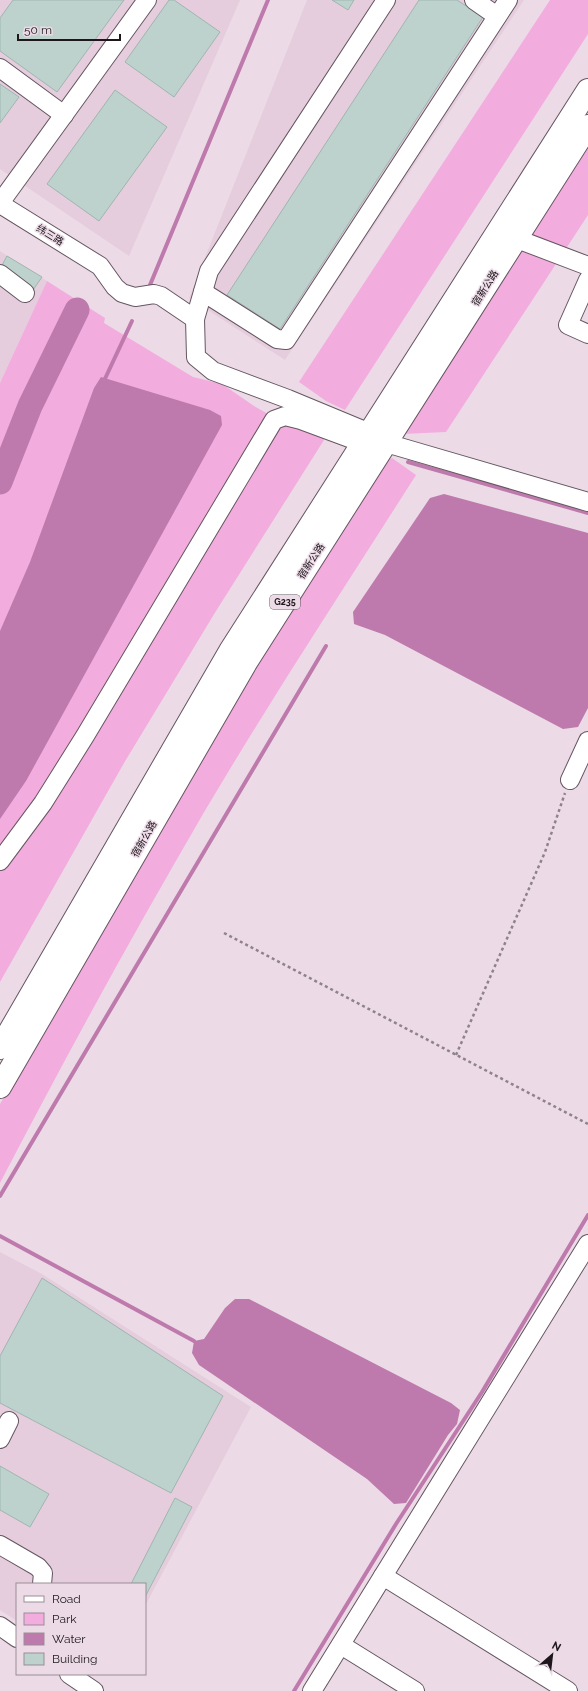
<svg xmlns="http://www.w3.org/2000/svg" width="588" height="1691" viewBox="0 0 588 1691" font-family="Raleway,'Noto Sans SC',sans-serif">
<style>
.built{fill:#e5cdde}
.green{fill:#f2acde}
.water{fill:#be7aac}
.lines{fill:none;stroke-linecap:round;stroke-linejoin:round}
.stream{stroke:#be7aac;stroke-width:4}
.river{stroke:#be7aac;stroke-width:25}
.building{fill:#bdd2cc;stroke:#a0b5af}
.minor-casing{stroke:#655660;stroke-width:20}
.highway-casing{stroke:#655660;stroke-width:24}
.path{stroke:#8f838b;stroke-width:2.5;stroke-dasharray:3 3;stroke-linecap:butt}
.minor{stroke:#fff;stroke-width:18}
.highway{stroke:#fff;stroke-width:22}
.labels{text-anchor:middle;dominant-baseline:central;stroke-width:3;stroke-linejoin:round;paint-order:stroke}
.shield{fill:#ecdbe7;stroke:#5b5258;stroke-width:1}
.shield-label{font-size:9px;font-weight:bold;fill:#1d171b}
.street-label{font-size:10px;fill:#1d171b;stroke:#ecdbe7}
</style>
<rect width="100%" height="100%" fill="#ecdbe7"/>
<g class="built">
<path d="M0,0H240L129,256L0,169Z"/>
<path d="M307,0H524L285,360L189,298Z"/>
<path d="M0,251L47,281L0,383Z"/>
<path d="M0,1252L42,1274L251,1407L145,1606V1584H17V1621L0,1610Z"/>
</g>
<g class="green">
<path d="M550,0H588V34L345,410L326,401L299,382Z"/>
<path d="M588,144V215L446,432L403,434Z"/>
<path d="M47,281L105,318L104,323L193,377L222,384L254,406L289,426L322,435L324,440L216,611L124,763L0,982V383Z"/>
<path d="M392,458L416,475C344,588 271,699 203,814C132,936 65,1058 0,1183V1104L255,664L382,463Z"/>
</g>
<g class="water">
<path d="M101,377L210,410L221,416L222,425L26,781L0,819V631L30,562L94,388Z"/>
<path d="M444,494L588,533V708L578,727L563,729L385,635L354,624L353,612L430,498Z"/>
<path d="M235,1299H249L451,1403L460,1410L457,1424L448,1435L406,1503L394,1504L367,1479L199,1365L192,1353L194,1341L204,1339L225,1308Z"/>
</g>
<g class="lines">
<g class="stream">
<path d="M150,285L268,0"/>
<path d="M103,383L132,321"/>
<path d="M408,462L588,513"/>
<path d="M0,1196L326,646"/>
<path d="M0,1236L194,1341"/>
<path d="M294,1691L396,1524L482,1392L588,1215"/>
</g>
<path class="river" d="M0,482L30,406L77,310"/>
</g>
<g class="building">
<path d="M13,0H124L57,92L0,51V18Z"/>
<path d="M169,0H174L220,32L174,97L125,62Z"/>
<path d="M332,0H354L348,10Z"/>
<path d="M419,0H457L483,17L280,329L227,295Z"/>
<path d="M0,84L19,97L0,123Z"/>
<path d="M115,90L167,127L99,221L47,184Z"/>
<path d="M7,256L42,277L33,290L0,269Z"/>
<path d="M42,1278L223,1396L171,1493L0,1403V1356Z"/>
<path d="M0,1466L49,1494L30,1527L0,1510Z"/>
<path d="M175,1498L192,1507L145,1597V1584H131Z"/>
</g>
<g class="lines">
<defs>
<g id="minor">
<path d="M474,0L497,16"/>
<path d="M0,68L64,115"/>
<path d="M0,203L147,0"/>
<path d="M0,204L100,266L115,287L122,293L135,297L154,294L161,296L195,319"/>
<path d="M504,234L588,266"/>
<path d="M0,274L25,293"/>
<path d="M588,280L568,325L588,334"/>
<path d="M203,292L277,339L286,340L508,0"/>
<path d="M370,433L288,399L213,371L196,357L195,319L209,271L386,0"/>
<path d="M386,443L588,502"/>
<path d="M570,780L588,741"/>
<path d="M0,861L43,803L85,736L274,420L285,416L301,420L363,443"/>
<path d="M0,1439L9,1421"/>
<path d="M0,1545L38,1567L43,1573L42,1584"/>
<path d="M383,1576L568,1691"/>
<path d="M0,1626L17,1638"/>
<path d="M341,1645L415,1691"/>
<path d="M69,1674L94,1691"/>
<path d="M312,1691L588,1244"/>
</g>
<g id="highway">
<path d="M0,1048L230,651L588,90"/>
<path d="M0,1087L247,661L588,126"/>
</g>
</defs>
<use href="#minor" class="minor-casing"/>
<use href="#highway" class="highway-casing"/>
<g class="path">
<path d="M224,933L588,1124"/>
<path d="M456,1055L545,852L565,793"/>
</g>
<use href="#minor" class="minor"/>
<use href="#highway" class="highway"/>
</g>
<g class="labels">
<rect class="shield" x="270" y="595" width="30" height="14" rx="3"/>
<g class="shield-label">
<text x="285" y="602">G235</text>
</g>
<g class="street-label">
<text transform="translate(50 235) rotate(32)">纬三路</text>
<text transform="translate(485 288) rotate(-58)">宿新公路</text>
<text transform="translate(311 561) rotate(-57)">宿新公路</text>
<text transform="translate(144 839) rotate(-60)">宿新公路</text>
</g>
</g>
<rect x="16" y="1583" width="130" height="92" fill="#ecdbe7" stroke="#998d95"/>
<rect x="24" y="1596" width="20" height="6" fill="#ffffff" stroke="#998d95"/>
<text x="52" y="1603" font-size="12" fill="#1d171b">Road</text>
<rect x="24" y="1613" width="20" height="12" fill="#f2acde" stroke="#998d95"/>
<text x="52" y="1623" font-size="12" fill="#1d171b">Park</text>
<rect x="24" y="1633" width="20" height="12" fill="#be7aac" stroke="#998d95"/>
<text x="52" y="1643" font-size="12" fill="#1d171b">Water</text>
<rect x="24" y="1653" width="20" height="12" fill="#bdd2cc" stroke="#998d95"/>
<text x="52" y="1663" font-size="12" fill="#1d171b">Building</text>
<g transform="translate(552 1655) rotate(28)" stroke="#ecdbe7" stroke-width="3" paint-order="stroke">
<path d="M0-3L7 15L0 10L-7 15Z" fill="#1d171b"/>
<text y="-6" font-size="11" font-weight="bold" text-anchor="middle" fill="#1d171b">N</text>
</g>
<path d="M18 34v6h102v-6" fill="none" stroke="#1d171b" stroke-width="2"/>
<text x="24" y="34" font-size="12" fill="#1d171b" stroke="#ecdbe7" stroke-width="3" paint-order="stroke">50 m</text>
</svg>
